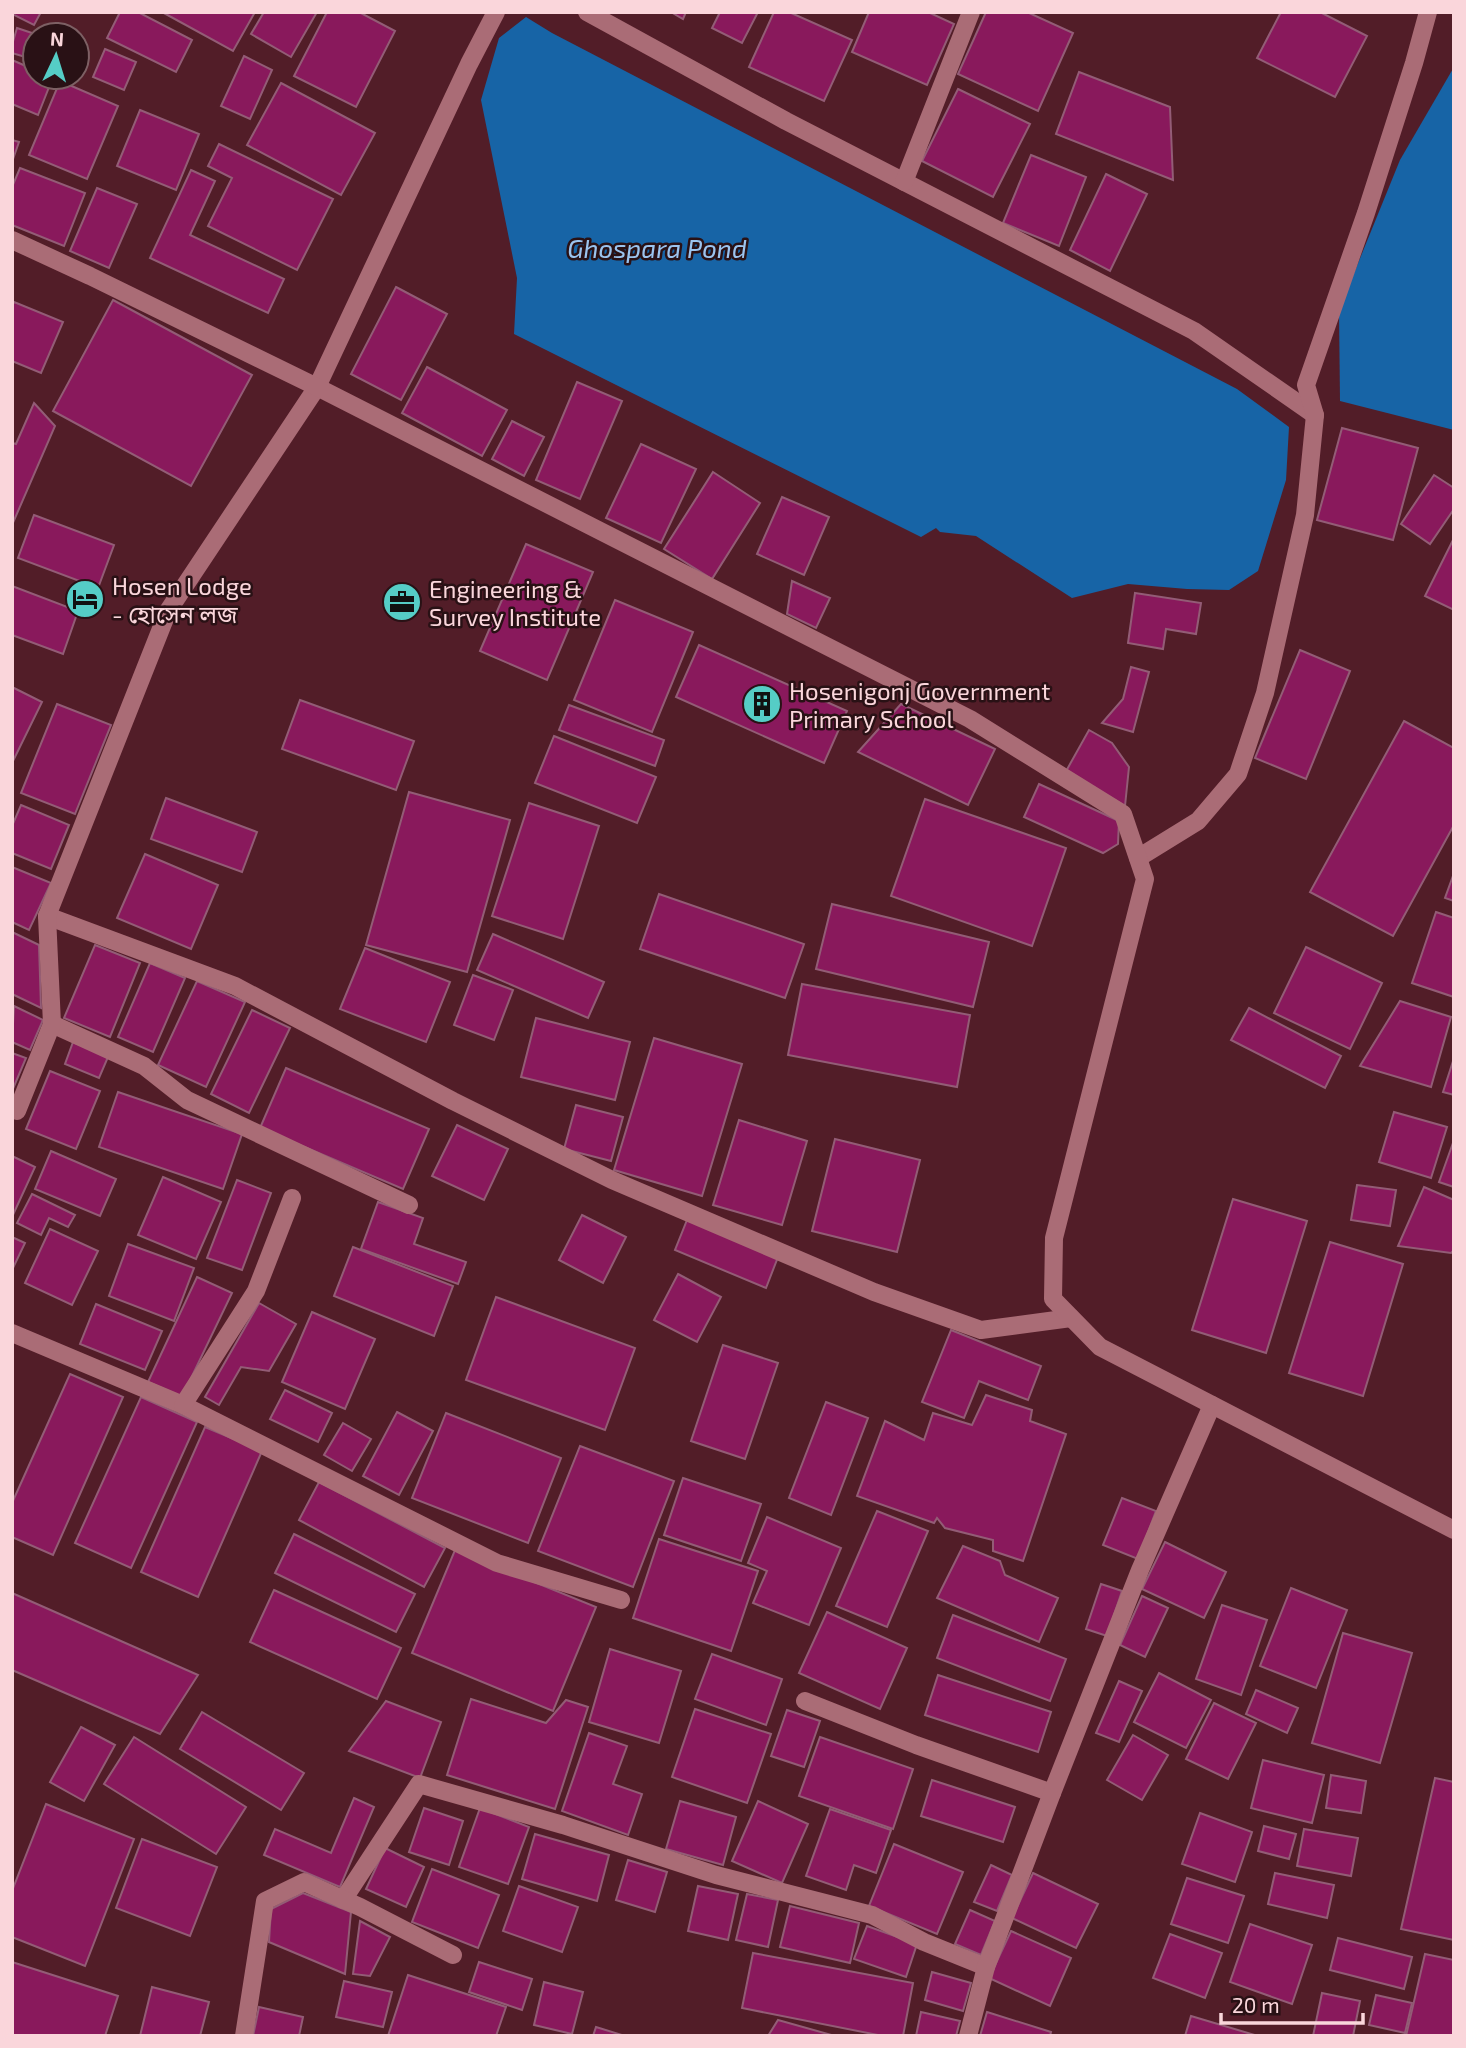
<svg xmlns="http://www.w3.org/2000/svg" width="1466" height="2048" viewBox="0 0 1466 2048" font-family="'Exo 2','Noto Sans Bengali',sans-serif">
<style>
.water{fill:#1764a6}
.building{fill:#89195c;stroke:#935c76;stroke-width:2}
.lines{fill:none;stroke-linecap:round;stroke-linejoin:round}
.street{stroke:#aa6c76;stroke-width:18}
.secondary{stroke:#aa6c76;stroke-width:18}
.labels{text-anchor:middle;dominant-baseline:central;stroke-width:5;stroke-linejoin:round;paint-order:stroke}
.poi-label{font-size:24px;fill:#fad6db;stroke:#291115;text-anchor:start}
.water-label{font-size:26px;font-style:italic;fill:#9bc4ef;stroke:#291115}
</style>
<rect width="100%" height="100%" fill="#521d28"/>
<g class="water">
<path d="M526,17L552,33L1237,389L1289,427L1286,480L1258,571L1229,590L1187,589L1128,584L1072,598L976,536L940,532L936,528L921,537L514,334L517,278L481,100L499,38Z"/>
<path d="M1454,67V430L1340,401L1339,310L1400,160Z"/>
</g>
<g class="building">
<path d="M12,12H41L34,25L12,14Z"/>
<path d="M120,12H138L192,40L176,72L107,38Z"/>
<path d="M162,12H255L233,51Z"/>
<path d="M264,12H317L291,57L251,34Z"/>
<path d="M327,12H359L395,31L356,107L294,76Z"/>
<path d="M671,12H686L683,19Z"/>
<path d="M720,12H758L742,43L712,28Z"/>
<path d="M774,12H789L852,40L824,101L749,67Z"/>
<path d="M869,12H928L954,24L927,85L852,52Z"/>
<path d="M986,12H1027L1073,33L1038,111L958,74Z"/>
<path d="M1281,12H1320L1367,36L1335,97L1257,58Z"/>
<path d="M17,28L38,35H35V60L12,53V45Z"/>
<path d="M105,49L136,62L124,90L93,77Z"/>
<path d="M244,56L272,70L250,119L221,106Z"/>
<path d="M12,60L35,70V77H53L38,115L12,104Z"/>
<path d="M1079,72L1170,107L1173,180L1056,134Z"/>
<path d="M60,81L118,106L87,179L29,155Z"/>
<path d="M281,83L375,133L341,195L247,145Z"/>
<path d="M958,89L1030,124L993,197L922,161Z"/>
<path d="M140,110L199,134L176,190L117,166Z"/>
<path d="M12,140L19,142L12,162Z"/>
<path d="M219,144L333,199L297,270L208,226L232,178L208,166Z"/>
<path d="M1031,155L1086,177L1059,246L1003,223Z"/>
<path d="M20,168L85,193L64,246L12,225V187Z"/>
<path d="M191,170L215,181L190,235L284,279L268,313L150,258Z"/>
<path d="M1106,174L1147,194L1110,271L1070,250Z"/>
<path d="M97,188L137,204L109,268L70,251Z"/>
<path d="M396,287L447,314L401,400L351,374Z"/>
<path d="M113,300L252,375L191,486L53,411Z"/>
<path d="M14,302L63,322L41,373L12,361V306Z"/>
<path d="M427,367L507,410L482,456L402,413Z"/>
<path d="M577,382L622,401L580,499L536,480Z"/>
<path d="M34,403L55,426L12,525V443L16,444Z"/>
<path d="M512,421L544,437L524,476L492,459Z"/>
<path d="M1342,428L1418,448L1393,540L1317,520Z"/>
<path d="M641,444L696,469L661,543L606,518Z"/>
<path d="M713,472L760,503L712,579L664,549Z"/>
<path d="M1434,475L1454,488V509L1430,544L1401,524Z"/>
<path d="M782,497L829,517L804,575L757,554Z"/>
<path d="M34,515L114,545L98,588L18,558Z"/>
<path d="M1454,538V610L1425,596Z"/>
<path d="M526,544L593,572L547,680L480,651Z"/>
<path d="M792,581L830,598L816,628L787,614Z"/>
<path d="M12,586L78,611L63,654L12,635Z"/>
<path d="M1135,593L1201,603L1196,634L1166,629L1163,649L1128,643Z"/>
<path d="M615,600L693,632L652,732L574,700Z"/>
<path d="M699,645L847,711L824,763L676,697Z"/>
<path d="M1300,650L1350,671L1306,779L1255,758Z"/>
<path d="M1131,667L1149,672L1133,732L1102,723L1123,699Z"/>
<path d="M12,687L42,702L12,763Z"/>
<path d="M300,700L414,741L396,790L282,749Z"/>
<path d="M57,704L111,725L75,814L21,793Z"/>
<path d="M901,704L995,749L968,805L858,752Z"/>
<path d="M569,705L664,740L655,766L559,730Z"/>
<path d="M1404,721L1454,748V825L1393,936L1310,892Z"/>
<path d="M1089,730L1112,743L1129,767L1125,806L1065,773Z"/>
<path d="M554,736L656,777L637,823L535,783Z"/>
<path d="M1039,784L1119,821L1118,844L1103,853L1024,817Z"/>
<path d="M409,792L510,820L467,972L366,945Z"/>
<path d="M166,798L257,832L242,872L151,839Z"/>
<path d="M925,799L1066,848L1032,946L891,896Z"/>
<path d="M529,803L599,826L563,939L492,916Z"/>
<path d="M21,805L69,825L51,869L12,853V826Z"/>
<path d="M145,854L218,885L191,949L117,918Z"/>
<path d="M12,867L51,883L29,930L12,922Z"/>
<path d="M1454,873V901L1445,898Z"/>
<path d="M659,894L804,944L785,998L640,949Z"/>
<path d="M832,904L989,942L973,1007L816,969Z"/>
<path d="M1436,912L1454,918V997L1412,983Z"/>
<path d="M12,932L39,945L41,1008L12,994Z"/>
<path d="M493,934L604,982L588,1018L477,970Z"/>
<path d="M95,945L140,963L110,1037L64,1018Z"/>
<path d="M1306,947L1382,983L1350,1049L1274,1013Z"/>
<path d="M365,948L450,982L426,1042L340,1009Z"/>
<path d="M150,963L185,978L153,1052L118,1037Z"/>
<path d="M473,975L513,990L494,1040L454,1025Z"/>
<path d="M197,981L245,1002L206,1087L158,1065Z"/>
<path d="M802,984L970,1015L957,1087L788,1055Z"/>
<path d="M1400,1001L1451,1017L1431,1087L1360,1066Z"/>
<path d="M14,1006L43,1020L30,1050L12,1042Z"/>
<path d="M1249,1008L1341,1056L1325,1088L1231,1040Z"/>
<path d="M252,1010L290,1028L249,1113L211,1094Z"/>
<path d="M536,1018L630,1042L615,1100L521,1077Z"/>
<path d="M654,1038L742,1064L702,1196L614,1170Z"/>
<path d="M73,1042L108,1057L99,1078L65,1064Z"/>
<path d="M12,1053L26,1058L12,1091Z"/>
<path d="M1454,1058V1095L1443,1092Z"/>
<path d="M286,1068L429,1129L403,1189L260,1128Z"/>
<path d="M50,1071L100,1091L76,1149L26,1129Z"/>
<path d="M118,1092L242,1134L223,1189L99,1147Z"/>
<path d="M576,1105L623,1117L611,1161L564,1149Z"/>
<path d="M1394,1112L1447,1127L1431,1178L1379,1162Z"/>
<path d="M739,1120L807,1141L782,1225L713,1205Z"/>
<path d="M457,1125L508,1149L484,1200L432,1176Z"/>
<path d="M835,1139L920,1160L897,1252L812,1231Z"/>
<path d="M1454,1140V1187L1439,1182Z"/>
<path d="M51,1151L116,1179L100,1216L35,1189Z"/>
<path d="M12,1156L35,1167L12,1217Z"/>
<path d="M163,1177L221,1202L196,1259L138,1235Z"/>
<path d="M237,1180L271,1193L242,1270L207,1258Z"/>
<path d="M1357,1185L1396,1190L1390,1226L1351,1220Z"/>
<path d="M1424,1187L1454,1200V1250L1451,1253L1398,1246Z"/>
<path d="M32,1194L75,1215L68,1227L49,1218L41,1235L17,1223Z"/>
<path d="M1233,1199L1307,1221L1266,1353L1192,1330Z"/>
<path d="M378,1202L423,1218L414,1244L466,1262L458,1284L361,1249Z"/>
<path d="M582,1215L626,1237L603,1283L559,1260Z"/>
<path d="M687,1220L778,1257L766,1288L675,1250Z"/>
<path d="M50,1229L98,1251L72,1305L25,1283Z"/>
<path d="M12,1237L25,1243L12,1270Z"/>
<path d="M1330,1242L1403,1264L1363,1396L1289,1373Z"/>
<path d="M128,1244L194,1268L174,1321L109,1296Z"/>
<path d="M353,1247L453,1286L434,1336L334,1296Z"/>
<path d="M678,1274L721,1297L697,1342L654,1320Z"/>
<path d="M197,1277L232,1293L182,1397L148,1382Z"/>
<path d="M496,1297L635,1348L605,1430L466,1380Z"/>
<path d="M259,1303L296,1324L269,1371L241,1367L219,1405L205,1397Z"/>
<path d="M96,1304L162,1331L145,1370L80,1344Z"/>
<path d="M312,1312L375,1339L345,1409L282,1382Z"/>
<path d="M951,1330L1041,1366L1028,1400L979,1381L964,1418L922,1402Z"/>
<path d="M723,1345L778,1363L745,1459L691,1441Z"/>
<path d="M70,1374L123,1397L53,1555L12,1537V1503Z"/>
<path d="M285,1390L332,1413L318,1442L270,1419Z"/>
<path d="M986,1395L1032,1410L1030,1421L1066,1434L1023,1561L993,1551V1540L945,1528L937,1518L934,1523L857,1496L885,1421L924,1440L933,1413L972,1425Z"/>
<path d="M141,1397L197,1422L131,1568L75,1543Z"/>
<path d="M826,1402L868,1418L831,1515L789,1498Z"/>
<path d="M397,1412L433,1431L399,1495L363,1476Z"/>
<path d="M446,1413L561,1458L528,1543L412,1498Z"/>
<path d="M343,1423L371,1439L352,1471L324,1455Z"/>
<path d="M205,1427L262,1451L198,1597L141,1572Z"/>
<path d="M580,1446L674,1481L633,1587L538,1551Z"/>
<path d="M683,1478L761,1504L741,1561L664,1535Z"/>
<path d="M319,1482L445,1548L424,1587L299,1520Z"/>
<path d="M1122,1498L1156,1511L1138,1559L1103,1545Z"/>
<path d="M877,1511L928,1531L887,1627L836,1606Z"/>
<path d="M767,1517L841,1548L809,1625L753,1603L767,1571L748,1563Z"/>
<path d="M294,1534L415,1594L396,1632L275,1573Z"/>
<path d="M659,1539L758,1571L731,1651L633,1618Z"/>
<path d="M1165,1542L1226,1572L1204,1618L1142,1589Z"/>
<path d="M963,1546L1000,1561L1005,1575L1058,1598L1039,1642L937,1598Z"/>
<path d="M455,1550L596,1607L553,1711L412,1653Z"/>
<path d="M1101,1584L1122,1591L1107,1636L1086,1629Z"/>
<path d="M1291,1588L1347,1610L1316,1688L1260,1666Z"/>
<path d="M274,1590L401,1648L377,1699L250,1642Z"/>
<path d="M12,1593L198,1675L160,1734L12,1670Z"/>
<path d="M1142,1596L1168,1608L1145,1657L1120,1645Z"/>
<path d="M1222,1605L1267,1620L1241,1695L1196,1679Z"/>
<path d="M827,1612L907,1648L880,1709L799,1673Z"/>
<path d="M953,1615L1066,1659L1050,1701L937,1658Z"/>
<path d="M1343,1633L1412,1653L1380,1763L1312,1743Z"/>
<path d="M610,1649L681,1671L659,1743L589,1722Z"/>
<path d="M712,1654L782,1679L766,1725L695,1699Z"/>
<path d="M1159,1673L1211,1700L1186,1748L1134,1722Z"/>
<path d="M938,1675L1051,1712L1038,1752L925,1715Z"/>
<path d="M1119,1681L1142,1691L1119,1742L1096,1733Z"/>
<path d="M1256,1690L1298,1708L1287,1733L1246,1714Z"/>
<path d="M471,1699L546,1723L566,1700L588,1707L555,1809L447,1775Z"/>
<path d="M386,1701L441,1722L420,1778L349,1751Z"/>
<path d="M1214,1703L1256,1723L1228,1779L1186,1759Z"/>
<path d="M695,1709L771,1734L747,1803L672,1777Z"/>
<path d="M787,1710L820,1721L804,1767L771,1756Z"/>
<path d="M202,1712L304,1773L281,1810L180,1749Z"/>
<path d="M81,1727L115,1745L84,1801L50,1782Z"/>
<path d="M589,1733L627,1746L613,1784L642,1794L628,1835L562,1811Z"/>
<path d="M1133,1735L1168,1755L1142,1800L1107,1780Z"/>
<path d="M134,1737L246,1807L216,1854L104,1784Z"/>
<path d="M820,1737L913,1769L893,1829L799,1796Z"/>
<path d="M1263,1760L1324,1775L1312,1823L1251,1808Z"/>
<path d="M1331,1775L1366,1781L1361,1813L1326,1808Z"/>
<path d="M1435,1778L1454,1782V1940L1401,1929Z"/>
<path d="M932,1780L1015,1807L1003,1842L921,1816Z"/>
<path d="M354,1798L374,1807L340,1887L264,1855L275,1829L331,1853Z"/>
<path d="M680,1801L736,1817L723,1865L666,1849Z"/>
<path d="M758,1801L808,1824L782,1883L732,1861Z"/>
<path d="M46,1804L134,1839L85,1966L12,1937V1891Z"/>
<path d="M424,1808L463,1821L449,1865L409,1852Z"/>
<path d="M480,1808L529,1827L508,1884L459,1867Z"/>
<path d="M830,1809L891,1830L876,1873L854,1865L846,1890L806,1876Z"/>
<path d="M1200,1813L1252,1832L1235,1882L1182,1864Z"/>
<path d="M1264,1826L1296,1834L1289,1859L1258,1851Z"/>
<path d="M1304,1829L1358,1838L1351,1876L1297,1866Z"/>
<path d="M535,1834L609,1855L597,1901L522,1879Z"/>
<path d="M142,1839L217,1867L190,1936L116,1908Z"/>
<path d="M894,1844L963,1872L937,1934L869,1906Z"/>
<path d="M385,1848L424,1867L406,1907L366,1889Z"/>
<path d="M628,1860L667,1872L655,1912L616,1900Z"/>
<path d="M991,1865L1012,1875L997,1911L974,1902Z"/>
<path d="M432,1869L499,1895L478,1948L412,1922Z"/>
<path d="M1033,1873L1098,1904L1076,1948L1012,1918Z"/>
<path d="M1275,1873L1334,1885L1327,1918L1268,1904Z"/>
<path d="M1187,1878L1244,1896L1228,1943L1171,1924Z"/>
<path d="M519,1886L578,1907L562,1952L503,1931Z"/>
<path d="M698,1886L738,1894L728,1940L688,1931Z"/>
<path d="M303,1893L351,1912L345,1974L269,1942L271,1909Z"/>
<path d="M747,1894L778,1900L768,1947L736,1940Z"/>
<path d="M790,1906L859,1923L850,1963L780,1947Z"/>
<path d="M970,1910L995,1921L981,1955L955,1944Z"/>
<path d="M360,1921L390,1937L370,1976L353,1974Z"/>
<path d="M1250,1924L1312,1945L1292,2004L1230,1982Z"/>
<path d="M867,1926L917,1944L906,1977L854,1959Z"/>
<path d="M1011,1931L1071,1958L1050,2006L989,1978Z"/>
<path d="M1170,1934L1222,1953L1205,1998L1153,1978Z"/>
<path d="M1338,1938L1412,1957L1404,1989L1330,1970Z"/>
<path d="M753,1953L913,1983L903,2036H883L742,2008Z"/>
<path d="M1425,1954L1454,1960V2036H1406Z"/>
<path d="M12,1962L118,1996L105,2036H12Z"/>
<path d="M479,1962L532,1979L522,2010L469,1992Z"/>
<path d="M932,1972L971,1983L963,2011L925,2000Z"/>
<path d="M408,1975L506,2007L496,2036H388Z"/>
<path d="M344,1981L392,1992L383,2027L336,2017Z"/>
<path d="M544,1982L583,1992L572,2034L534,2025Z"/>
<path d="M152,1987L209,2002L200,2036H140Z"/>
<path d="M1322,1993L1360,2001L1353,2036H1313Z"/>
<path d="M1376,1995L1412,2003L1405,2033L1369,2025Z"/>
<path d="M259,2007L303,2017L299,2036H253Z"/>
<path d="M921,2012L960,2021L956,2036H916Z"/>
<path d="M987,2012L1051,2032L1050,2036H980Z"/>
<path d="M1191,2016L1258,2036H1185Z"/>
<path d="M778,2020L835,2036H768Z"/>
<path d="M596,2027L625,2036H593Z"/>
</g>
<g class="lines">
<g class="street">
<path d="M587,12L786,121L1194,331L1315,415"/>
<path d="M904,182L971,12"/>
<path d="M1138,858L1198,821L1238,774L1265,693L1305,515L1315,415L1306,385L1366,213L1414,63L1428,12"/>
<path d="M47,916L235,986L453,1101L612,1180L874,1292L981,1330L1071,1318"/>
<path d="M52,1024L144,1066L187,1100L409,1205"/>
<path d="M17,1111L52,1024L47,916L168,611L317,387L469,64L496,12"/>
<path d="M12,1333L183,1405L497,1563L621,1600"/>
<path d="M183,1405L256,1291L292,1198"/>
<path d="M805,1701L916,1745L1052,1793"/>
<path d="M343,1900L419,1784L563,1825L716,1875L872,1915L924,1942L986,1967"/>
<path d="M244,2036L265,1901L304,1882L360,1907L453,1955"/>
<path d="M968,2036L986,1967L1052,1793L1140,1570L1212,1405"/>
</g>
<path class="secondary" d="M12,240L90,276L317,387L970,719L1123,814L1145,879L1054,1238L1053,1299L1100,1347L1454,1530"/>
</g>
<defs>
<symbol id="hotel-disc" viewBox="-11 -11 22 22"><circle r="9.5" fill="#55cdc6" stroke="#291115"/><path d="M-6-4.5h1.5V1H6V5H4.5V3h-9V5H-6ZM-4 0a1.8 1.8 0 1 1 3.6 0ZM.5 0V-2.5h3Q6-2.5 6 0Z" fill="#111"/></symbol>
<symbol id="office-disc" viewBox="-11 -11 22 22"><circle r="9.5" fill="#55cdc6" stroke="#291115"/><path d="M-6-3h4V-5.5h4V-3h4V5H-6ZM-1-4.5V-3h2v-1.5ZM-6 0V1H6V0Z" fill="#111"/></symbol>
<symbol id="building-disc" viewBox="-11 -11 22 22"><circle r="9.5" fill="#55cdc6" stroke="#291115"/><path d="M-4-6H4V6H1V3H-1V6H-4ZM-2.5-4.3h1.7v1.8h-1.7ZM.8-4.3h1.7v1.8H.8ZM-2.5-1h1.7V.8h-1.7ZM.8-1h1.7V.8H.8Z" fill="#111"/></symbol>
</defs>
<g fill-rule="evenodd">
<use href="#hotel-disc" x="63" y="577" width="44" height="44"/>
<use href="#office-disc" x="380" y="580" width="44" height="44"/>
<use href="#building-disc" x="740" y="682" width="44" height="44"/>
</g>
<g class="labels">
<g class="poi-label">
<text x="112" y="585">Hosen Lodge<tspan x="112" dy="28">- হোসেন লজ</tspan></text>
<text x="429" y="588">Engineering &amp;<tspan x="429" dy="28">Survey Institute</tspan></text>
<text x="789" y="690">Hosenigonj Government<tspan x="789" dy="28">Primary School</tspan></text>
</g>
<g class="water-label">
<text x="657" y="247">Ghospara Pond</text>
</g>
</g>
<rect width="1466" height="2048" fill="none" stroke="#fad6db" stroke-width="28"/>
<g transform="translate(56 56) rotate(4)"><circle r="33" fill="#291115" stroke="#7d6064" stroke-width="2"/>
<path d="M0-5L12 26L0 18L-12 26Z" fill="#55cdc6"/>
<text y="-10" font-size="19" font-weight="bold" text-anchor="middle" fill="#fad6db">N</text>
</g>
<path d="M1221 2013v10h142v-10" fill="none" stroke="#fad6db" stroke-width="3.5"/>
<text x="1232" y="2013" font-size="21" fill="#fad6db" stroke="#291115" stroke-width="5" paint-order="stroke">20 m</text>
</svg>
